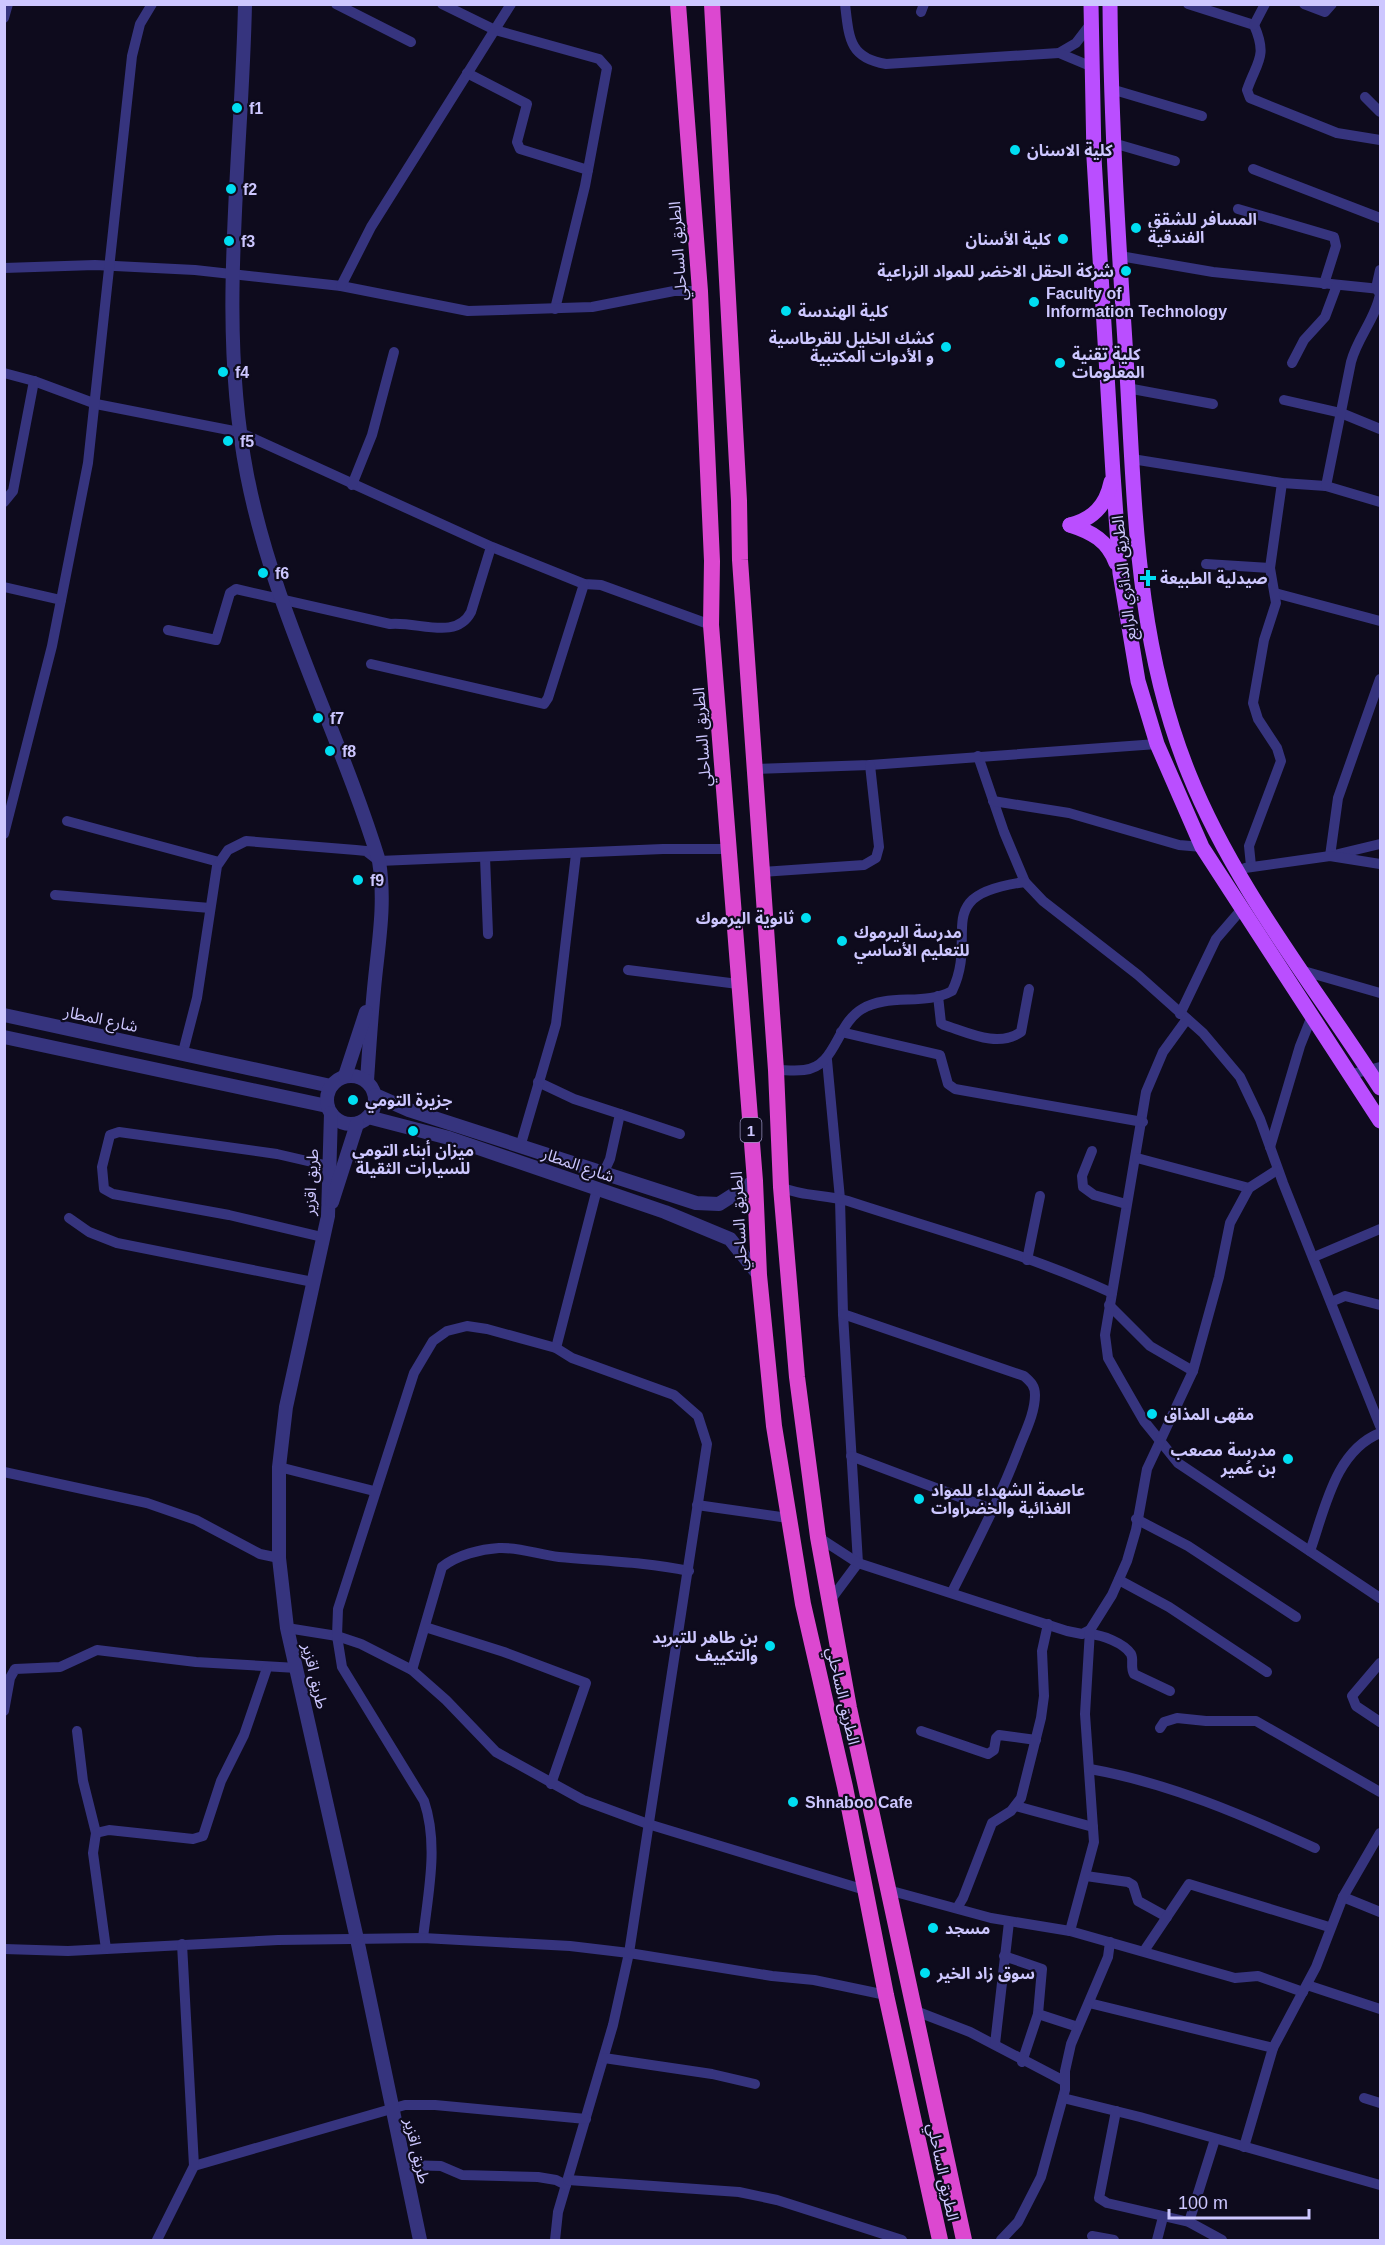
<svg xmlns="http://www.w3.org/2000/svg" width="1385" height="2245" viewBox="0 0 1385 2245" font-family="Arial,'Noto Sans Arabic',sans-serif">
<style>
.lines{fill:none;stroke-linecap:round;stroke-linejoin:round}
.minor{stroke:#36347e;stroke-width:10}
.tertiary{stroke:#36347e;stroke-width:14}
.primary{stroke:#ba4eff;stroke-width:15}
.trunk{stroke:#dc48d0;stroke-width:16}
.poi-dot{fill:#00def2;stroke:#0e0b1d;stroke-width:2}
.labels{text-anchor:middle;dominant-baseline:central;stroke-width:4.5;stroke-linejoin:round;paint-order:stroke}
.shield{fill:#0e0b1d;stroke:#948fbb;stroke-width:1.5}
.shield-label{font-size:15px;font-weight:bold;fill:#cdc7ff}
.poi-label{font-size:16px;font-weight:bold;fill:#cdc7ff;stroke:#0e0b1d;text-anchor:start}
.street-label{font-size:16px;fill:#cdc7ff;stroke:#0e0b1d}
</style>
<rect width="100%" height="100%" fill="#0e0b1d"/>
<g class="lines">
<g class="minor">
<path d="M336,4L411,42"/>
<path d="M442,4L495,30L599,59L607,68L585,186L555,309"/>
<path d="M845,4C849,38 849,58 886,64L1059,53L1076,43L1089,26"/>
<path d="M1188,4L1254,25"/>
<path d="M1304,4L1325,12L1332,4"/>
<path d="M921,12L924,4"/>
<path d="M4,18L8,4"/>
<path d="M1254,25C1268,57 1257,61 1247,90L1250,98L1337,133L1380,140"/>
<path d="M1254,25L1265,4"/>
<path d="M1059,53L1090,66"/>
<path d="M467,73L527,104L517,142L520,149L588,170"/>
<path d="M1111,89L1202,116"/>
<path d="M1365,97L1380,112"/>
<path d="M1113,143L1175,161"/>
<path d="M1253,169L1380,218"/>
<path d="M1238,209L1334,237L1336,246L1324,284"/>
<path d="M1120,256L1213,272L1380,289"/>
<path d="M4,268L95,265L195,270L341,286L468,311L592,307L674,291H700"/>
<path d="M341,286L371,227L511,4"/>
<path d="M1292,363L1304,340L1325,317L1337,285"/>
<path d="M4,373L34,381L96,404L239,432L492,547L584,584L601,585L711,625"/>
<path d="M1127,388L1213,404"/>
<path d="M1284,400L1341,413L1380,429"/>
<path d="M1132,459L1282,483L1326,486L1380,502"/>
<path d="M352,485L372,435L394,352"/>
<path d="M1326,486L1351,362C1357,338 1376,318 1380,294L1376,288L1380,270"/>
<path d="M4,502L13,491L34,381"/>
<path d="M1206,564L1270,568"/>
<path d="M4,587L61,600"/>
<path d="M1275,593L1380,621"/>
<path d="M168,630L216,640L230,593L236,589L390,624C418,621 456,641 471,612L491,547"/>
<path d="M371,664L544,704L548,698L584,584"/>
<path d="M1380,679L1338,798L1330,856L1380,844"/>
<path d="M978,756L1004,832L1025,882L1043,901L1138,975L1203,1033L1240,1077L1260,1119L1283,1183L1380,1426"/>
<path d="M756,769L870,765L1157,744"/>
<path d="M993,801L1069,813L1179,845L1202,847"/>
<path d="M67,821L219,862"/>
<path d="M4,834L52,646L88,463L132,56L140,24L152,4"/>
<path d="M485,857L488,934"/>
<path d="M1251,866L1249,846L1281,761L1277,748L1258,719L1253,703L1264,640L1276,603L1270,568L1282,483"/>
<path d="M1245,868L1330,856L1380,864"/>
<path d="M761,872L864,865L876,858L879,847L870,765"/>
<path d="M55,895L210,908"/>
<path d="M628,970L738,984"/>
<path d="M1300,970L1380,993"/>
<path d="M938,996L941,1023L944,1025C969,1033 998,1048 1021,1032L1029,989"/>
<path d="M1180,1014L1216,939L1241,910"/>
<path d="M1187,1019L1163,1052L1146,1092L1105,1335L1108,1358L1121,1381L1144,1421L1178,1463L1380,1598"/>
<path d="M841,1032L940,1055L948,1084L955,1089L1143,1122"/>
<path d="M183,1052L197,998L217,866L228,850L246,841L356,850L366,851L379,861L663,849H729"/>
<path d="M827,1060L840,1199L843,1314L858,1563L829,1602"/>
<path d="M776,1070C785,1070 795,1071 804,1070C836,1067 836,1024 862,1009C888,993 925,1006 952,991C980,934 928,895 1025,882"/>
<path d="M1352,1074L1380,1067"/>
<path d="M538,1082L574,1099L620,1114L610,1159L603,1174"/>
<path d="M620,1114L680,1134"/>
<path d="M520,1147L556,1024L576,854"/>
<path d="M1270,1147L1300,1046L1312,1016"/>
<path d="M1092,1151L1082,1176L1083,1187L1094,1195L1126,1204"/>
<path d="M1137,1158L1249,1188"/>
<path d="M781,1187C803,1197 825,1194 848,1201C936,1230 1028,1254 1112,1293"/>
<path d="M69,1218L89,1232L117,1243L313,1282"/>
<path d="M322,1237L229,1215L113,1194L104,1189L102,1167L110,1135L119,1132L277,1154L329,1166"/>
<path d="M1314,1257L1380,1229"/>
<path d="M1027,1260L1040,1196"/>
<path d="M1331,1302L1345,1296L1380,1305"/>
<path d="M1109,1305L1150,1346L1193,1371"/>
<path d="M843,1314L1024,1376C1031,1382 1035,1386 1035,1395C1035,1413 1025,1432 1019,1448C1000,1498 976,1544 952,1592"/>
<path d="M556,1348L597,1189"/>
<path d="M851,1456L994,1510"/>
<path d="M279,1467L374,1491"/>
<path d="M4,1472L147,1503L196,1520L260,1554L279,1558"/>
<path d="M697,1505L788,1518"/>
<path d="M1136,1519L1188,1546L1296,1617"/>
<path d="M818,1537L858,1563L1067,1631L1082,1634L1090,1630"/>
<path d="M1310,1551C1325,1509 1335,1451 1380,1433"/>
<path d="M1119,1580L1169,1607L1267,1672"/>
<path d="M425,1627L504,1652L586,1683L551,1784"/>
<path d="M287,1628L337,1636L361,1644L412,1670L446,1700L496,1752L583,1800L648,1824L865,1890"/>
<path d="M1090,1634C1102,1635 1124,1643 1131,1654C1134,1660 1130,1667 1134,1674L1170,1691"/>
<path d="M1380,1663L1352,1696L1356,1706L1380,1722"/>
<path d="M412,1670L442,1567C457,1555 481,1549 499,1548C520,1547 539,1555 559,1557C603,1561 645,1562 689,1571"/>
<path d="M4,1711L10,1678L15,1669L60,1667L97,1650L196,1662L297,1668"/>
<path d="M1160,1728L1164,1722L1177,1718L1206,1721H1256L1380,1792"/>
<path d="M77,1731L83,1781L96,1833"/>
<path d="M921,1731L988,1754L994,1750L996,1738L999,1735L1036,1740"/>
<path d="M1090,1769C1169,1783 1243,1815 1315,1848"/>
<path d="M1016,1806L1093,1827"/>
<path d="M1086,1876L1128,1882L1133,1885L1138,1901L1167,1917"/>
<path d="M888,1890L991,1918L1070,1931L1235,1978L1258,1976L1303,1992"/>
<path d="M1343,1897L1380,1912"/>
<path d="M957,1908L963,1898L992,1823L1011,1811L1021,1798L1041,1718L1044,1696L1042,1651L1048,1624"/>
<path d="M1070,1931L1094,1842L1085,1714L1090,1630L1112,1595L1127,1561L1136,1530L1147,1469L1193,1371L1219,1277L1230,1223L1249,1188L1277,1170"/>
<path d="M423,1938C428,1893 439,1845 424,1801L342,1667L337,1636L338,1609L414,1373L433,1341L447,1331L467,1326L487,1329L556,1348L572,1358L674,1395L698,1416L707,1444L629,1953L613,2025L558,2212L555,2240"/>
<path d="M4,1949L68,1951L278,1940L423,1938L570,1946L629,1953L772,1976L814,1980L886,1995"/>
<path d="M106,1949L93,1853L96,1833L109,1830L193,1839L203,1836L221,1781L244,1735L267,1668"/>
<path d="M1144,1951L1189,1884L1329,1927"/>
<path d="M1004,1956L1042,1969L1038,2014L1022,2062"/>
<path d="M1307,1985L1380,2009"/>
<path d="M1089,2003L1273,2048"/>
<path d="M913,2010L970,2032L1064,2081"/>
<path d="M1038,2014L1078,2027"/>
<path d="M995,2044L1009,1922"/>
<path d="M604,2058L712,2074L755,2084"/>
<path d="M1063,2098L1140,2117L1380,2185"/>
<path d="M1364,2098L1380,2103"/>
<path d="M1116,2111L1099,2198L1107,2203L1189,2222L1222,2240"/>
<path d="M1244,2147L1273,2048L1316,1967L1343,1897L1380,1833"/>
<path d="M404,2165L441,2166L462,2175L538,2177L556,2180L566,2185"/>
<path d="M194,2166L405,2105H435L586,2119"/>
<path d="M568,2180L739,2192L777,2200L902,2240"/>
<path d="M1189,2222L1215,2139"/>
<path d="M1092,2236L1114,2240"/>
<path d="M157,2240L194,2166L182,1944"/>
<path d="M1001,2240L1018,2222L1041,2177L1065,2090V2071L1071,2044L1108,1957L1110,1942"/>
<path d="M1157,2240L1163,2217"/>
</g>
<g class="tertiary">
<path d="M245,4C242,160 217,321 247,475C273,609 339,731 379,861C386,905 378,945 374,989C371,1020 369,1051 367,1081"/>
<path d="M4,1015L331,1086"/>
<path d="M4,1037L327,1106"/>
<circle cx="351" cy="1100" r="24"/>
<path d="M345,1076L366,1012"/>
<path d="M375,1095L409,1110L696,1203L719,1204L755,1181"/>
<path d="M331,1113L328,1216L286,1407L279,1467V1558L287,1628L357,1939L420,2240"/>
<path d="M368,1117L449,1138L665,1212L730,1239L759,1275"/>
<path d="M332,1202L357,1124"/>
</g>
<g class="primary">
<path d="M1091,4L1094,158L1113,474L1120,573L1138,681L1157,744L1202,847L1380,1121"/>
<path d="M1110,4C1111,128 1119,250 1127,373C1135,510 1136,644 1189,774C1235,888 1314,985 1380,1088"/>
<path d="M1070,525C1092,532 1108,541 1116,563"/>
<path d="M1070,525C1093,519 1106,506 1111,482"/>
</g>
<g class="trunk">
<path d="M678,4L700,291L712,561L711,625L755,1181L759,1275L774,1426L803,1604L845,1787L886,1995L940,2240"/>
<path d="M712,4L739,501L740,560L776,1070L781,1187L797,1377L818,1537L849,1708L964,2240"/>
</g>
</g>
<g class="poi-dot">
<circle cx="237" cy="108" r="6"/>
<circle cx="1015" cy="150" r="6"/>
<circle cx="231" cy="189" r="6"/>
<circle cx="1136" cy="228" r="6"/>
<circle cx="1063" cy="239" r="6"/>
<circle cx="229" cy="241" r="6"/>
<circle cx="1126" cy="271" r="6"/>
<circle cx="1034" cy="302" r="6"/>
<circle cx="786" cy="311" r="6"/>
<circle cx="946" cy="347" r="6"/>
<circle cx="1060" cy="363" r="6"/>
<circle cx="223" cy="372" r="6"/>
<circle cx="228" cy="441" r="6"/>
<circle cx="263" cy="573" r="6"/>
<path d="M1145 569h6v6h6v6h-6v6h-6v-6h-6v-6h6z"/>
<circle cx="318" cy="718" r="6"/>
<circle cx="330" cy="751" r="6"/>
<circle cx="358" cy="880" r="6"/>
<circle cx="806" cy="918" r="6"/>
<circle cx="842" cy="941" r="6"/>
<circle cx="353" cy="1100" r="6"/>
<circle cx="413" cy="1131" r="6"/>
<circle cx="1152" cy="1414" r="6"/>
<circle cx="1288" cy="1459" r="6"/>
<circle cx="919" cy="1499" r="6"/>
<circle cx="770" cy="1646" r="6"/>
<circle cx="793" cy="1802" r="6"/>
<circle cx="933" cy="1928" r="6"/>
<circle cx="925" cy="1973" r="6"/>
</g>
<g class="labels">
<rect class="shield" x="740.5" y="1118" width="21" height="24" rx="4.5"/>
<g class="shield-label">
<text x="751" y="1130">1</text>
</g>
<g class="poi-label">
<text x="249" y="108">f1</text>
<text x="1027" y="150">كلية الاسنان</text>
<text x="243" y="189">f2</text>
<text x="1148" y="219">المسافر للشقق<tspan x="1148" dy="18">الفندقية</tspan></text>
<text x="1051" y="239" text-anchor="end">كلية الأسنان</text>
<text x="241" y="241">f3</text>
<text x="1114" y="271" text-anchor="end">شركة الحقل الاخضر للمواد الزراعية</text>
<text x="1046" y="293">Faculty of<tspan x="1046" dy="18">Information Technology</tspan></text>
<text x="798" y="311">كلية الهندسة</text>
<text x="934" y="338" text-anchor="end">كشك الخليل للقرطاسية<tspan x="934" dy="18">و الأدوات المكتبية</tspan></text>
<text x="1072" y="354">كلية تقنية<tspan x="1072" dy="18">المعلومات</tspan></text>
<text x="235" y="372">f4</text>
<text x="240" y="441">f5</text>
<text x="275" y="573">f6</text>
<text x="1160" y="578">صيدلية الطبيعة</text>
<text x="330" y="718">f7</text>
<text x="342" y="751">f8</text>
<text x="370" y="880">f9</text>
<text x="794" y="918" text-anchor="end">ثانوية اليرموك</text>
<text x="854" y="932">مدرسة اليرموك<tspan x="854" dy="18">للتعليم الأساسي</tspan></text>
<text x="365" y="1100">جزيرة التومي</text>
<text x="413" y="1150" text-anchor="middle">ميزان أبناء التومي<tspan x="413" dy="18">للسيارات الثقيلة</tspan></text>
<text x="1164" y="1414">مقهى المذاق</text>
<text x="1276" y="1450" text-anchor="end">مدرسة مصعب<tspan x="1276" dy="18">بن عُمير</tspan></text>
<text x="931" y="1490">عاصمة الشهداء للمواد<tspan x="931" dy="18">الغذائية والخضراوات</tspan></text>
<text x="758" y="1637" text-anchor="end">بن طاهر للتبريد<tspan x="758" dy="18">والتكييف</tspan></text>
<text x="805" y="1802">Shnaboo Cafe</text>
<text x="945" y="1928">مسجد</text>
<text x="937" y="1973">سوق زاد الخير</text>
</g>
<g class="street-label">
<text transform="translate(678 251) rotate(-94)">الطريق الساحلي</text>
<text transform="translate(1124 578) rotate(-96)">الطريق الدائري الرابع</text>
<text transform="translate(702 737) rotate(-94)">الطريق الساحلي</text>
<text transform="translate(101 1019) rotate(12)">شارع المطار</text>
<text transform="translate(578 1165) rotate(19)">شارع المطار</text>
<text transform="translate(311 1182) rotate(-87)">طريق اقزير</text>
<text transform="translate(739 1221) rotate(-93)">الطريق الساحلي</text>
<text transform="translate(315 1676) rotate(77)">طريق اقزير</text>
<text transform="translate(843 1696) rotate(77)">الطريق الساحلي</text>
<text transform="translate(417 2151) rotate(77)">طريق اقزير</text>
<text transform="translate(943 2172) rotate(78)">الطريق الساحلي</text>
</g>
</g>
<rect width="1385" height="2245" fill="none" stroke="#cdc7ff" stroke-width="12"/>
<path d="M1169 2209v9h140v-9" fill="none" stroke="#cdc7ff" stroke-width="3"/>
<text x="1178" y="2209" font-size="18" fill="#cdc7ff" stroke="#0e0b1d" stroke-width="4.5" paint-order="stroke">100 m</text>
</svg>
